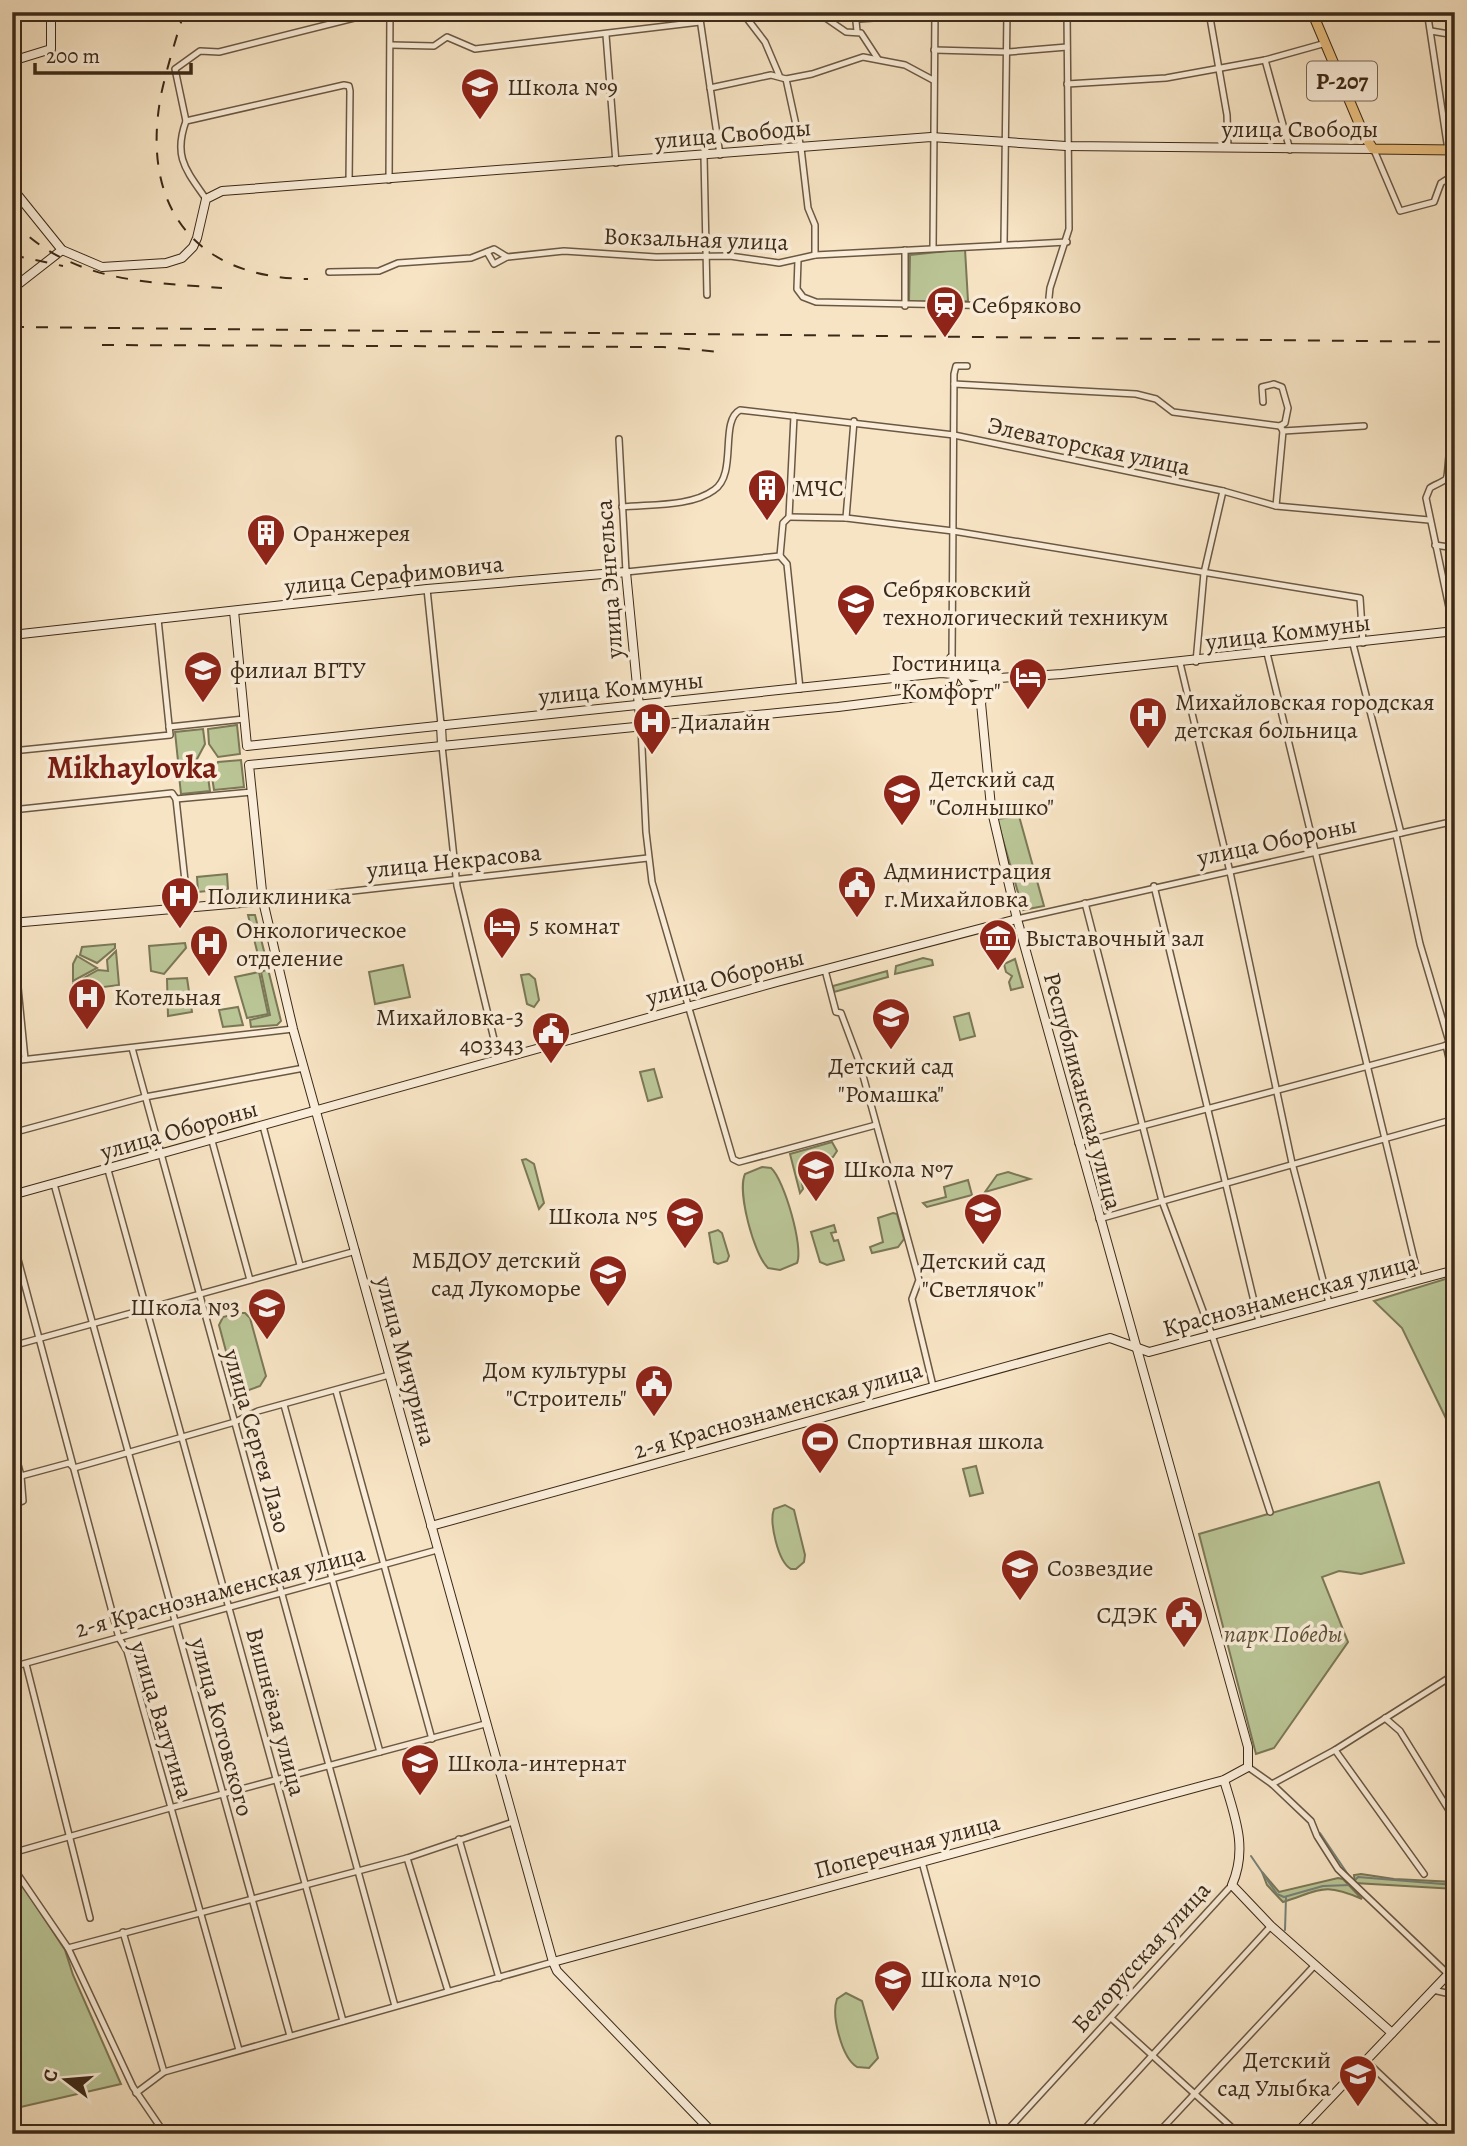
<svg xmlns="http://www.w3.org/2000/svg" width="1467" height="2146" viewBox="0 0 1467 2146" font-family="Alegreya,serif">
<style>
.green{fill:#bac596;stroke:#7b7857;stroke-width:2}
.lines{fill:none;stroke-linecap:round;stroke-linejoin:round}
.stream{stroke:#778279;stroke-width:2}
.street-casing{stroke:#6b5843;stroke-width:8}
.secondary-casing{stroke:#3c2a18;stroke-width:10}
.primary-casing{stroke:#3c2a18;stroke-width:11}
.street{stroke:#faedd9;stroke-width:5}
.secondary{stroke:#faedd9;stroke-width:8}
.primary{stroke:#ecc282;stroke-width:9}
.rail{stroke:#3c2a18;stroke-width:2;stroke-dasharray:12 12;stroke-linecap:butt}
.labels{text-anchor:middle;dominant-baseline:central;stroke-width:7;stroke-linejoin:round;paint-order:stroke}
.shield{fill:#faedd9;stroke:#756452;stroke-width:2}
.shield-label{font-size:23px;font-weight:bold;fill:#3c2a18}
.poi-label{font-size:24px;fill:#3c2a18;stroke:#faedd9;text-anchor:start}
.street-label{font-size:24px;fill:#3c2a18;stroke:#faedd9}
.park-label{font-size:24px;font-style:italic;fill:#5c5138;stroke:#faedd9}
.district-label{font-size:32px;font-weight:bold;fill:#7a1f14;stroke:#faedd9}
</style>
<rect width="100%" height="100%" fill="#f7e4c4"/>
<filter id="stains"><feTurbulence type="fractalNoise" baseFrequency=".00286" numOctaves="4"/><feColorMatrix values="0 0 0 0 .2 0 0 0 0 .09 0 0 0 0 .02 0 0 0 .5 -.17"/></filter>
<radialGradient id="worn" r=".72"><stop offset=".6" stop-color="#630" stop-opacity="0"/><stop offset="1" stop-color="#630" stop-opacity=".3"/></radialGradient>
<g class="green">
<path d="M965,249L968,301L909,302L910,255Z"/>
<path d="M237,725L240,754L218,757L209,744L208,729Z"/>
<path d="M203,729L205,744L197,759L178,761L175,732Z"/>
<path d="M241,760L244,787L214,790L212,777L218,762Z"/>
<path d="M198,764L208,777L210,791L181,794L178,766Z"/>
<path d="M1019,816L1044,906L1023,910L997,819Z"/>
<path d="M227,874L228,889L198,892L197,877Z"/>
<path d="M248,915H255L267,963H260Z"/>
<path d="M185,943L186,948L164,974L151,971L149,946Z"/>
<path d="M115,944V948L97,963L80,955L82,947Z"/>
<path d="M116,951L119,985L74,991L73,984L98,970L108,971L107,960Z"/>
<path d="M77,956L97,968L73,981V964Z"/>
<path d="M923,958L932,960L933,965L895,974L896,966Z"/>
<path d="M1015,959L1023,987L1011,990L1009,982L1012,976L1006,972L1004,964Z"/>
<path d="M403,965L410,997L375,1004L369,972Z"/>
<path d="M268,969L281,1021L277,1025L251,1027L250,1020L270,1015L261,972Z"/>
<path d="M887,971L888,977L834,992L833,986Z"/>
<path d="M259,972L268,1014L247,1018L235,977Z"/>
<path d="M529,974L535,979L539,1000L534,1007L527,1004L521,975Z"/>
<path d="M187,978L192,1012L168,1016L167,979Z"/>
<path d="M238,1007L243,1025L223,1027L219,1010Z"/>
<path d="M969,1013L975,1036L960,1040L954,1017Z"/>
<path d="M654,1069L662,1097L648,1101L640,1072Z"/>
<path d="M832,1142L837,1151L833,1157L824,1158L822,1170L801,1177L803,1189L800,1193L790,1154Z"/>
<path d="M526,1159L534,1164L544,1203L539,1209L522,1160Z"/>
<path d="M762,1167L771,1168C784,1179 804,1248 797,1263L780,1270L768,1268C754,1255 737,1192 745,1174Z"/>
<path d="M1008,1172L1030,1179L985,1192L997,1175Z"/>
<path d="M968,1180L972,1195L927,1207L923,1203L946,1197L944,1187Z"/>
<path d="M893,1213L897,1214L904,1239L898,1247L872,1253L870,1247L883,1242L878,1218Z"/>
<path d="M834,1225L836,1232L831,1233L834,1241L838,1240L844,1260L827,1265L820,1262L811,1232Z"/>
<path d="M718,1230L722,1233L729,1256L727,1261L718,1264L714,1262L709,1233Z"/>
<path d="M1455,1276V1437L1402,1328L1374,1301Z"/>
<path d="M239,1313H245L250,1318L266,1376L260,1386L249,1390L235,1385L219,1325L223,1317Z"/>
<path d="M976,1466L983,1493L970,1496L963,1469Z"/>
<path d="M1379,1482L1404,1563L1361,1574L1339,1571L1322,1577L1348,1642L1274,1748L1256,1754L1199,1534Z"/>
<path d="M785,1505L794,1510L805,1555L804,1562L796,1569H791C778,1562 769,1522 774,1509Z"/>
<path d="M12,1869L65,1950L73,1975L121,2084L12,2109Z"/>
<path d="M1262,1872L1279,1892L1338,1878L1343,1879L1362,1899C1323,1882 1321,1890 1283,1902L1267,1885Z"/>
<path d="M1361,1874L1394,1879L1455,1882V1889L1355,1883L1354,1875Z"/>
<path d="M846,1993L862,2001L878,2058L869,2068L857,2067C842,2058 831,2016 837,1999Z"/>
</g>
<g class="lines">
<g class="stream">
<path d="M1320,1833L1349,1876"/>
<path d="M1251,1856L1277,1894L1284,1897L1323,1886L1350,1885"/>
<path d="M1354,1881L1358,1877L1455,1885"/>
<path d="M1285,1930L1286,1897"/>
</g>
<defs>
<g id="street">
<path d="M699,12L720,155"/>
<path d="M742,12L765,42L779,75"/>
<path d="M817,12L846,32L861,33L878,59"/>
<path d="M855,12L857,31"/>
<path d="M1209,12L1227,115L1228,148"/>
<path d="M1428,17L1448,150"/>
<path d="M858,19L935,14"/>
<path d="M1431,31L1455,35"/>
<path d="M606,35L616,163"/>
<path d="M391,45L434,46L447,37L475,49L700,22"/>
<path d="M934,50L1008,52L1067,47"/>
<path d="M1265,60L1290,150"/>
<path d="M786,79L801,148L808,208L815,225V255"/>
<path d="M1067,84L1166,78L1265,60L1326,43"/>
<path d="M710,88L771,75L786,79L812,74L863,57L905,65L933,80"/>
<path d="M186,121L175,69L200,51L219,52L378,12"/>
<path d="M1374,150L1400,211L1434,202L1441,183L1455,174"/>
<path d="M704,156L707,295"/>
<path d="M389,180L390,12"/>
<path d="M206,199C186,170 173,157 186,121L344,85L349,86L350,91L349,182"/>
<path d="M1004,243L1007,12"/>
<path d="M933,248L935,12"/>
<path d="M487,252L494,264L507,257"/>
<path d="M798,260L797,289L803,297L816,302L1048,307L1050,288L1069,229L1067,12"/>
<path d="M329,272L379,271L398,263L471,258L494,249L507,257L564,251L656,257L730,256L779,263L815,255L1067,242"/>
<path d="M905,306V250"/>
<path d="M954,384L1136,394L1156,399L1173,412L1280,426L1285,423L1288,408L1282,387L1274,384L1262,387L1263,402"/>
<path d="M1280,426L1283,431L1364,426"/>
<path d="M619,439L626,572L780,556"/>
<path d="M1276,506L1283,431"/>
<path d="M622,507C650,504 691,507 714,490C738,474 719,421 740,410L954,435L1223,491L1276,506L1429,520"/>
<path d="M789,517L846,518L953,531L1360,598L1363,643"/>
<path d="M846,518L854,421"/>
<path d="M1435,545L1455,548"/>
<path d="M780,556L783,523L789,517L794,416"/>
<path d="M780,556L787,564L800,689"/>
<path d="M427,589L441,724"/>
<path d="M1454,631L1426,498L1430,488C1434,485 1443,482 1446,479C1449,475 1448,439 1455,427"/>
<path d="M1353,644L1401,833"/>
<path d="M1267,653L1419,1279"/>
<path d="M952,659L954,374L956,366H967"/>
<path d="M1196,662L1204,573L1223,491"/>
<path d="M1180,663L1230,872L1292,1163L1329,1303"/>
<path d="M169,727L244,719"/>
<path d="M641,727L646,832L652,882L733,1159L739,1162L876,1125"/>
<path d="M442,746L457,886L499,1060"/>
<path d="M12,751L170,735L158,619"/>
<path d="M176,799L188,908"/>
<path d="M12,810L172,793L176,799L252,792"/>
<path d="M1396,835L1420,944L1450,1045"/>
<path d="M1154,886L1259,1322"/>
<path d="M263,901L648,858"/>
<path d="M1085,903L1162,1201L1212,1335L1270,1512"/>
<path d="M1017,919L1455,821"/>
<path d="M12,927L25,1059"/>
<path d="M825,970L836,1012L841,1013L859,1061L919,1280L912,1299L933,1386"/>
<path d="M1446,1045L1455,1084"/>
<path d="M132,1048L395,2006"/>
<path d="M12,1061L293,1029"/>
<path d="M263,1126L300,1265"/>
<path d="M12,1133L145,1097L304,1068"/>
<path d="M212,1141L250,1280"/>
<path d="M1078,1143L1455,1043"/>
<path d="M108,1170L343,2021"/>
<path d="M54,1184L290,2036"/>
<path d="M1099,1219L1455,1119"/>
<path d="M12,1237L119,1638L127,1651L239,2050"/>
<path d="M12,1346L356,1251"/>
<path d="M336,1391L432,1739"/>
<path d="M284,1405L380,1752"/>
<path d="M12,1442L21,1476"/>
<path d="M12,1505L23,1501L21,1476L69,1463L74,1468L235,1422L258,1411L389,1375"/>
<path d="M26,1664L90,1918"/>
<path d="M12,1667L437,1550"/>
<path d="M1385,1718L1400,1731L1455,1820"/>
<path d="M1335,1750L1424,1874"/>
<path d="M1248,1767L1272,1784L1335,1750L1455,1674"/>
<path d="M1272,1784L1311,1821L1317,1836L1338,1869L1448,1974"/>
<path d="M459,1839L499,1978"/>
<path d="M12,1853L170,1808L485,1724"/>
<path d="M407,1858L448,1991"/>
<path d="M922,1862L996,2134"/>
<path d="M12,1866L68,1948L133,2087L165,2134"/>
<path d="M123,1932L164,2072"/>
<path d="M68,1948L407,1858L513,1822"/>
<path d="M1454,1968L1455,1987"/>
<path d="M1433,1990L1455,1995"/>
<path d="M1111,2018L1239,2134"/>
<path d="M1366,2061L1439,2130L1435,2134"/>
<path d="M136,2093L164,2072L553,1962"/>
<path d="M1004,2134L1232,1885"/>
<path d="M1080,2134L1271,1926"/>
<path d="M1157,2134L1315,1965"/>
</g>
<g id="secondary">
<path d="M12,61L51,49V12"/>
<path d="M12,188L62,250L102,267L166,263L182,258L193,247L197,238L206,199L222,191L931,137L1066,146L1373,149"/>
<path d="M12,289L62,250"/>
<path d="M234,611L247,746L941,673L999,678L1062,674L1455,631"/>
<path d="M12,635L427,589L626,572L641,727"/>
<path d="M944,694C957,682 955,673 951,658"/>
<path d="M981,703L984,693L997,680"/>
<path d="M441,724L442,746"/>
<path d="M12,923L263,901"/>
<path d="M12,1195L777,982L1017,919"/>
<path d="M431,1526L1110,1338L1149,1352L1455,1270"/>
<path d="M1224,1780C1235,1817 1248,1848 1232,1885L1271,1926L1392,2033"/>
<path d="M553,1962L1224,1780L1248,1767V1747L1017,919L991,807L981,703L960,674"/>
<path d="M714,2134L557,1971L553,1962L293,1029L263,901L249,765L838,707L950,693L999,678"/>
<path d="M1296,2134L1455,1967"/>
</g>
<path id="primary" d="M1312,12L1364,135L1373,149L1455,150"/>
</defs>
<use href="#street" class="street-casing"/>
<use href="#secondary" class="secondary-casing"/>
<use href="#primary" class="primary-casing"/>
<use href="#street" class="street"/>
<use href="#secondary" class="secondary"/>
<use href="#primary" class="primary"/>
<g class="rail">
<path d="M184,12C176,39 167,67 161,95C140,207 195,278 308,279"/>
<path d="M12,221C71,282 143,282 222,288"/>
<path d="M12,255L63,266"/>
<path d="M12,327L1455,342"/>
<path d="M102,345L663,347L721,352"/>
</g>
</g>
<defs>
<symbol id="school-pin" viewBox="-11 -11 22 30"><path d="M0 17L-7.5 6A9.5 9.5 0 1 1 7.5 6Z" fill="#8f2418" stroke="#faedd9"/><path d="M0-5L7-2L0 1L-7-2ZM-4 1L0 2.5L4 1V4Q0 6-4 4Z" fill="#fff"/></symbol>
<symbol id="station-pin" viewBox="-11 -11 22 30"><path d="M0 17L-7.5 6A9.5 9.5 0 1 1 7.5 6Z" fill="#8f2418" stroke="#faedd9"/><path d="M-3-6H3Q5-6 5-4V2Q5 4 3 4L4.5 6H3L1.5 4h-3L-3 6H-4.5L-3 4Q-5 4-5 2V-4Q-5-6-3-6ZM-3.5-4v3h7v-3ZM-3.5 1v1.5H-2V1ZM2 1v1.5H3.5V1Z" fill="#fff"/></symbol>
<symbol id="building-pin" viewBox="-11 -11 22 30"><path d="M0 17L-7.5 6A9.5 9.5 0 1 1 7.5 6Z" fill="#8f2418" stroke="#faedd9"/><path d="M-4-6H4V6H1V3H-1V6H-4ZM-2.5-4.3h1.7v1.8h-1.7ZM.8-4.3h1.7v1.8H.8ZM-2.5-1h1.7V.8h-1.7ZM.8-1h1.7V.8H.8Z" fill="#fff"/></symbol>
<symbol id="university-pin" viewBox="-11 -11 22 30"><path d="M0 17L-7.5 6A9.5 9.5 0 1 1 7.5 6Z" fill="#8f2418" stroke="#faedd9"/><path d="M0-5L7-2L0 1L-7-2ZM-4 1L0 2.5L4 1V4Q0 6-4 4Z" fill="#fff"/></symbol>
<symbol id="hotel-pin" viewBox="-11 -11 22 30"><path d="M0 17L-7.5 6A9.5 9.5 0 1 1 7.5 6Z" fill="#8f2418" stroke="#faedd9"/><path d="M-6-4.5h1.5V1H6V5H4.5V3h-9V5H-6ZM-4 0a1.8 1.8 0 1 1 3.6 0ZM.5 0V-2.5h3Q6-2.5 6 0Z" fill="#fff"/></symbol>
<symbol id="hospital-pin" viewBox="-11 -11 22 30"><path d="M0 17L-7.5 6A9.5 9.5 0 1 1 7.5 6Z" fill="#8f2418" stroke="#faedd9"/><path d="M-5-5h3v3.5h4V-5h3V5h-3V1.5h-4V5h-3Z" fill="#fff"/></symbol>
<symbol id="civic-pin" viewBox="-11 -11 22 30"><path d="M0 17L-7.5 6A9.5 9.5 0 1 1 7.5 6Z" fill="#8f2418" stroke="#faedd9"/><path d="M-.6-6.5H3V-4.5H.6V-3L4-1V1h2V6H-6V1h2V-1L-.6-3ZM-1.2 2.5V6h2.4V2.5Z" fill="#fff"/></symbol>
<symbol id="museum-pin" viewBox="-11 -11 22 30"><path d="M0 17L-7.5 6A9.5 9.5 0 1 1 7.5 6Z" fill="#8f2418" stroke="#faedd9"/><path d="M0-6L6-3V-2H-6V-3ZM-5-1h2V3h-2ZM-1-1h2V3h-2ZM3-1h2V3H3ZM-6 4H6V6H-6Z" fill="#fff"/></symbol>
<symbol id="stadium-pin" viewBox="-11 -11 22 30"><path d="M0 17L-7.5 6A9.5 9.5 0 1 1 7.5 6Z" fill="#8f2418" stroke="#faedd9"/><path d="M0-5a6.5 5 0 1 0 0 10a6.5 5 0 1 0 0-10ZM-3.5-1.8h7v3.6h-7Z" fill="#fff"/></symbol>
</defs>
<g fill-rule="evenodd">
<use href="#school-pin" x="458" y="65" width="44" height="60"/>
<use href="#station-pin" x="923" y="283" width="44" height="60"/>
<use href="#building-pin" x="745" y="466" width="44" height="60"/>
<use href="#building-pin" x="244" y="511" width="44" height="60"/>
<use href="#university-pin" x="834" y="581" width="44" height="60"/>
<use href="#university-pin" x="181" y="648" width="44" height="60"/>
<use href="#hotel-pin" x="1006" y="655" width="44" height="60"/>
<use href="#hospital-pin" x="1126" y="694" width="44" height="60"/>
<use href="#hospital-pin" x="630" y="700" width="44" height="60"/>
<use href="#school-pin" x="880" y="771" width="44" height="60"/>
<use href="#civic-pin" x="835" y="863" width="44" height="60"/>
<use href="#hospital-pin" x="158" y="874" width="44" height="60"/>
<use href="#hotel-pin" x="480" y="904" width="44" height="60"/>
<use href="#museum-pin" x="976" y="916" width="44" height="60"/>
<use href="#hospital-pin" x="187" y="922" width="44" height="60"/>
<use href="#hospital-pin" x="65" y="975" width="44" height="60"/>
<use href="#school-pin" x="869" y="995" width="44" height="60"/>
<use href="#civic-pin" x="529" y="1009" width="44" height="60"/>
<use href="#school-pin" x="794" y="1147" width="44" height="60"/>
<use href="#school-pin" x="961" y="1190" width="44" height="60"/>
<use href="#school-pin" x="663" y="1194" width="44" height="60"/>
<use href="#school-pin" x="586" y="1252" width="44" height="60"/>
<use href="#school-pin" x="245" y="1285" width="44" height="60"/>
<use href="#civic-pin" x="632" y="1362" width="44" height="60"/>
<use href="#stadium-pin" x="798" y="1419" width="44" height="60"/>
<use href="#school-pin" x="998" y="1546" width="44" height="60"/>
<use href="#civic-pin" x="1162" y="1593" width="44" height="60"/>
<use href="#school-pin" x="398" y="1741" width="44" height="60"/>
<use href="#school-pin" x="871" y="1957" width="44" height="60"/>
<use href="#school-pin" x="1336" y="2052" width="44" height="60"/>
</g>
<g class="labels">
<rect class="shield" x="1307" y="61.5" width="70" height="39" rx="5"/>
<g class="shield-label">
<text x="1342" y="81">Р-207</text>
</g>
<g class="poi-label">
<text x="507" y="87">Школа №9</text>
<text x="972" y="305">Себряково</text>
<text x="794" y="488">МЧС</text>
<text x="293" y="533">Оранжерея</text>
<text x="883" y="589">Себряковский<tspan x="883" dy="28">технологический техникум</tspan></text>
<text x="1001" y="663" text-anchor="end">Гостиница<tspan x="1001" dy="28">"Комфорт"</tspan></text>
<text x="230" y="670">филиал ВГТУ</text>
<text x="1175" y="702">Михайловская городская<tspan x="1175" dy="28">детская больница</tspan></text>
<text x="679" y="722">Диалайн</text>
<text x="929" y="779">Детский сад<tspan x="929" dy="28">"Солнышко"</tspan></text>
<text x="884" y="871">Администрация<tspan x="884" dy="28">г.Михайловка</tspan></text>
<text x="207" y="896">Поликлиника</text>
<text x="529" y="926">5 комнат</text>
<text x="236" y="930">Онкологическое<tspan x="236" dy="28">отделение</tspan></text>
<text x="1025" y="938">Выставочный зал</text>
<text x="114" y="997">Котельная</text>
<text x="524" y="1017" text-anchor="end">Михайловка-3<tspan x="524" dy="28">403343</tspan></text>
<text x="891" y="1066" text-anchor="middle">Детский сад<tspan x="891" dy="28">"Ромашка"</tspan></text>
<text x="843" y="1169">Школа №7</text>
<text x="658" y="1216" text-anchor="end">Школа №5</text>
<text x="581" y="1260" text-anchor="end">МБДОУ детский<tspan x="581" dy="28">сад Лукоморье</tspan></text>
<text x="983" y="1261" text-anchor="middle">Детский сад<tspan x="983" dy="28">"Светлячок"</tspan></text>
<text x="240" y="1307" text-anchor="end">Школа №3</text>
<text x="627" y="1370" text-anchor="end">Дом культуры<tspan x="627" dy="28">"Строитель"</tspan></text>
<text x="847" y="1441">Спортивная школа</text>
<text x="1047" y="1568">Созвездие</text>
<text x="1157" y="1615" text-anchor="end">СДЭК</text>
<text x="447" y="1763">Школа-интернат</text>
<text x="920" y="1979">Школа №10</text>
<text x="1331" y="2060" text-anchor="end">Детский<tspan x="1331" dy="28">сад Улыбка</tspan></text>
</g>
<g class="street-label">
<text x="1300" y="129">улица Свободы</text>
<text transform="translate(733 134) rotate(-5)">улица Свободы</text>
<text transform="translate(696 239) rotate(2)">Вокзальная улица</text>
<text transform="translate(1089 446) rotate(12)">Элеваторская улица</text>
<text transform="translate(394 575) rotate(-6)">улица Серафимовича</text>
<text transform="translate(609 579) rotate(-94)">улица Энгельса</text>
<text transform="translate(1288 632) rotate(-7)">улица Коммуны</text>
<text transform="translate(621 688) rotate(-6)">улица Коммуны</text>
<text transform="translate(1277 841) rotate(-12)">улица Обороны</text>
<text transform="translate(454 861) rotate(-6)">улица Некрасова</text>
<text transform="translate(725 977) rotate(-15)">улица Обороны</text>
<text transform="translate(1083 1091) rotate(75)">Республиканская улица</text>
<text transform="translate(179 1130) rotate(-16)">улица Обороны</text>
<text transform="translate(1290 1295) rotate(-15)">Краснознаменская улица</text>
<text transform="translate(406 1361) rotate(75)">улица Мичурина</text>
<text transform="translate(778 1410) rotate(-16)">2-я Краснознаменская улица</text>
<text transform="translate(257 1441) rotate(74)">улица Сергея Лазо</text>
<text transform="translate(220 1591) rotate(-15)">2-я Краснознаменская улица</text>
<text transform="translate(276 1712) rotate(75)">Вишнёвая улица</text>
<text transform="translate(162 1720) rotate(73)">улица Ватутина</text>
<text transform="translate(222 1727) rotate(75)">улица Котовского</text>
<text transform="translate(907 1846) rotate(-15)">Поперечная улица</text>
<text transform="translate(1141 1957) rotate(-48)">Белорусская улица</text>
</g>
<g class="park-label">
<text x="1283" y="1634">парк Победы</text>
</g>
<g class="district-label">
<text x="132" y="767">Mikhaylovka</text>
</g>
</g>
<rect width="1467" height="2146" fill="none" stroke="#f7e4c4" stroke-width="42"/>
<rect x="14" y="14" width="1439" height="2118" fill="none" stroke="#3c2a18" stroke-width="3.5"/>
<rect x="21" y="21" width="1425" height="2104" fill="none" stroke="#3c2a18" stroke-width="2"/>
<g transform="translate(66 2080) rotate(286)" stroke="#faedd9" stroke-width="5" paint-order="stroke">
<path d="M0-5L12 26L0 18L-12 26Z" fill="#3c2a18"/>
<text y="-10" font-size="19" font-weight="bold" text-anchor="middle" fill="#3c2a18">С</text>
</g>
<path d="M35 63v10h156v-10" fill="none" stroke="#3c2a18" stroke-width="3.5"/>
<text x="46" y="63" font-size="21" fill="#3c2a18" stroke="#faedd9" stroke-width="5" paint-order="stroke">200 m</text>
<rect width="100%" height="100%" filter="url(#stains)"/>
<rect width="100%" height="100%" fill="url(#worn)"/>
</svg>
